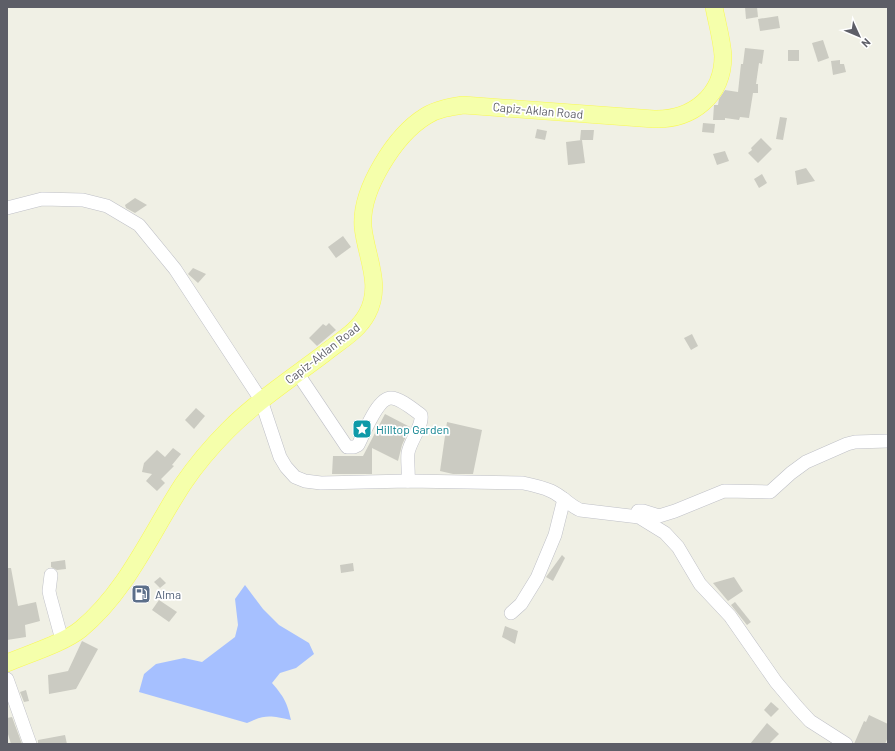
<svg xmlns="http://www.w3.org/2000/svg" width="895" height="751" viewBox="0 0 895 751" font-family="Barlow,sans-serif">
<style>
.water{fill:#a6c0ff}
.building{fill:#cbcbc2}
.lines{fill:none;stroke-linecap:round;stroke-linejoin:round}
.minor-casing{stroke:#bfc0c7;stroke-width:14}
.major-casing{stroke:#f9f955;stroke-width:18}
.minor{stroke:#fff;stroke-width:13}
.major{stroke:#f5ffab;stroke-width:17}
.labels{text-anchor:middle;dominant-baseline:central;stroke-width:3.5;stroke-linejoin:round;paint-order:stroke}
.street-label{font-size:12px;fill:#5d5e67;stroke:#fff}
.culture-label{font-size:12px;fill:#0d838f;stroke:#fff;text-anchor:start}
.service-label{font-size:12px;fill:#4e5e75;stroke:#fff;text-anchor:start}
</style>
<rect width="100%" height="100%" fill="#f0f0e5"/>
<path class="water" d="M245,585L263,609L279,625L309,643L314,654L296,668L280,673L272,683C284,697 287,702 291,720C271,716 266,714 247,723L139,692L144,674L156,664L184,658L202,662L235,637L238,625L235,599Z"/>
<g class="building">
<path d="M745,7H757L758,17L746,19Z"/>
<path d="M778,16L780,28L760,31L758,19Z"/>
<path d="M823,40L829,58L818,62L812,43Z"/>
<path d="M745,48L764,50L762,64L759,63L756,84H758V93H753L749,118L740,117L739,120L725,118V120H713L714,105H718L719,99L725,90L738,92L741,64H743Z"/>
<rect x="788" y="50" width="11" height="11"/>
<path d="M840,60V64H844L846,72L833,75L831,61Z"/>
<path d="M780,117L787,118L783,140L776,139Z"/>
<path d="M703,123L715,124L714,133L702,132Z"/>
<path d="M537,129L547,131L545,140L535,138Z"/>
<path d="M581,130H594L593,140H580Z"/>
<path d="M761,138L772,149L758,163L748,153L752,150L751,148Z"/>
<path d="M582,140L585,163L568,165L566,142Z"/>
<path d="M725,151L729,161L717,165L713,154Z"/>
<path d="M806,168L815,181L797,185L795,171Z"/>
<path d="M762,174L767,183L759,188L754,179Z"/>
<path d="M135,198L147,205L135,213L126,208L125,205Z"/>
<path d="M343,236L351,247L336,258L328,247Z"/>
<path d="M193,268L206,274L198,283L188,274Z"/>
<path d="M329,323L336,330L317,346L309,338L323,324L326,326Z"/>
<path d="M692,334L698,346L691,350L684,338Z"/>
<path d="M196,408L205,416L194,429L185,420Z"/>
<path d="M385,414L410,427L402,445L398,461L372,448V474H332L333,456H363Z"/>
<path d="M447,422L482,430L473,474H453L440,471Z"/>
<path d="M173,448L181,454L172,465L174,466L161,479L165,483L157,491L146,481L152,474L142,472L144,463L157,450L165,457Z"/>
<path d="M562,555L565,558L553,581L546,577Z"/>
<path d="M65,560L66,569L57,570L51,567V562Z"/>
<path d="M353,563L354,571L341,573L340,565Z"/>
<path d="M7,568H11L18,606L36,602L40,621L25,625L26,637L7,640Z"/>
<path d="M160,577L166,583L160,588L154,582Z"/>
<path d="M734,577L743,591L728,601L713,583Z"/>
<path d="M159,600L177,612L169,622L152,610Z"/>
<path d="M735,602L751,622L747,625L731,605Z"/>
<path d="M505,626L518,631L515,644L502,637Z"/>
<path d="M82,641L98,649L76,689L49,694L48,675L68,671Z"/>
<path d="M26,690L29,701L24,702L20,692Z"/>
<path d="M771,702L779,709L771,717L764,710Z"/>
<path d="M869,715L888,724V737L885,744H854L864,721L866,722Z"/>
<path d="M12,717L22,744H11L7,731V718Z"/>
<path d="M767,723L779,734L769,744H750Z"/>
<path d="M65,735L67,744H38V740Z"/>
</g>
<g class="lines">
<defs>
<g id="minor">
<path d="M7,208L42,199L83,200L107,206L139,225L175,269L261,400L280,457L286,467L295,477L305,481L321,483L408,481L523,483C533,485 542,487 551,491C562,496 569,505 580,510L639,517L665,533L678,547L700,584L730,616L776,682L798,708L810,721L846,744"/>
<path d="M298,374L347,447H354L358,445C364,434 377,398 391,398C400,398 414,410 421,415C423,426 410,441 408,453C407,461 409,472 408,481"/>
<path d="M638,511H643L659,516L675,511L724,491L770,492L791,473L806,462L847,444L855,442L888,441"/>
<path d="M51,575L49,591L50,596L62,640"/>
<path d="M511,613L521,604L537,578L555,535L564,499"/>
<path d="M7,679L30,744"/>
</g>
<path id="major" d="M7,663C28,654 64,643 81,629C127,591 151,533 183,484C196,465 212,446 228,430C257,401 292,378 325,353C340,341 358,331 367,314C383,285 366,257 363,227C360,190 395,135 426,116C437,109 450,107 463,105L654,119C692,120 723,96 723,56C722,40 717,23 714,7"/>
</defs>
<use href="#minor" class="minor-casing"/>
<use href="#major" class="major-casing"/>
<use href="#minor" class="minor"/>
<use href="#major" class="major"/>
</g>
<defs>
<symbol id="sight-square" viewBox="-11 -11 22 22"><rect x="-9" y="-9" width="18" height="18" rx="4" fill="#0f9aa8" stroke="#fff"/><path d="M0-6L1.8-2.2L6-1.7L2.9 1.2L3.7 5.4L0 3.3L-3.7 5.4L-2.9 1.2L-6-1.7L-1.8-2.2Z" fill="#fff"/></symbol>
<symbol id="fuel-square" viewBox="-11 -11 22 22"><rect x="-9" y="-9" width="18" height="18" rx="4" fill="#5c6f8a" stroke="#fff"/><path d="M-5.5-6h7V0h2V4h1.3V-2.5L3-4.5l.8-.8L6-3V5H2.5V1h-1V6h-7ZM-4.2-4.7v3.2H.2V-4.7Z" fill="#fff"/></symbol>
</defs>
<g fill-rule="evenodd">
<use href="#sight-square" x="351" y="418" width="22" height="22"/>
<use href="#fuel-square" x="130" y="583" width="22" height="22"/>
</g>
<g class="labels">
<g class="street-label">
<text transform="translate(538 110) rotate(5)">Capiz-Aklan Road</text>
<text transform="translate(322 353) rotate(-38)">Capiz-Aklan Road</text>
</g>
<g class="culture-label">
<text x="376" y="429">Hilltop Garden</text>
</g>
<g class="service-label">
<text x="155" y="594">Alma</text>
</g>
</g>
<rect width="895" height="751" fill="none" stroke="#5d5e67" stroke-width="16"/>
<g transform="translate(859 36) rotate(134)" stroke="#ffffff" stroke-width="3" paint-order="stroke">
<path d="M0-3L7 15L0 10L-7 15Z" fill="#5d5e67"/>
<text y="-6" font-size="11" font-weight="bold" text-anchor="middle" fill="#5d5e67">N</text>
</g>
</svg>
